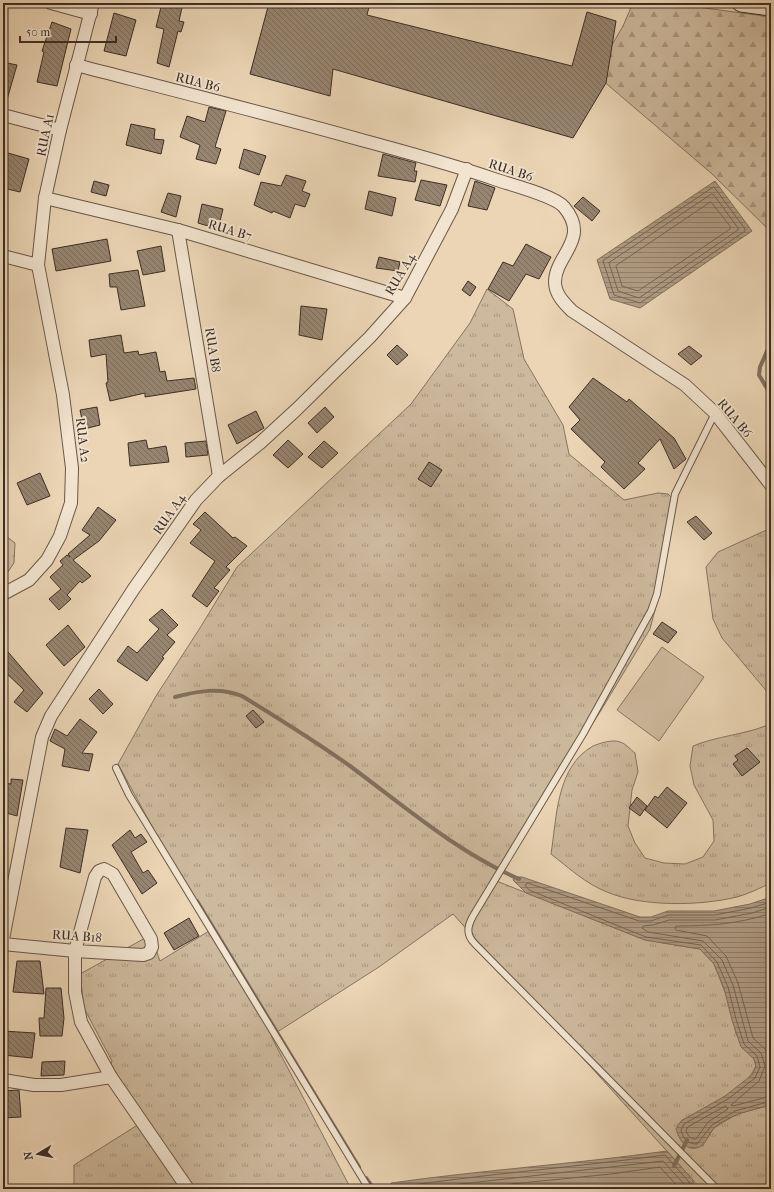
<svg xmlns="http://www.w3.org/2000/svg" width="774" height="1192" viewBox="0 0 774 1192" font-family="'IM FELL French Canon',serif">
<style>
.grass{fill:url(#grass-tufts);stroke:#857461}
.forest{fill:url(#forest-firs);stroke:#857461}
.park{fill:#cdb99d;stroke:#857461}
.water{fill:url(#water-rules);stroke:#82705e}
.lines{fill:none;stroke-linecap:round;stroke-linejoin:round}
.shore{stroke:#766554;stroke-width:1}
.stream{stroke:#82705e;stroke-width:4}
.building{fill:url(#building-back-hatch);stroke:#3d2e25}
.service-casing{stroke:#685849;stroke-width:8}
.minor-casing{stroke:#685849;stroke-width:14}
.secondary-casing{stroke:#3d2e25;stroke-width:19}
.service{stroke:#f2e4cf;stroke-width:6}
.minor{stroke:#f2e4cf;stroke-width:12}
.secondary{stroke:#f2e4cf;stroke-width:17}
.labels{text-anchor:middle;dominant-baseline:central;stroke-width:3.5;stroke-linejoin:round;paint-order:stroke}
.street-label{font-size:13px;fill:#3d2e25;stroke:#f2e4cf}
</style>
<defs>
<pattern id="grass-tufts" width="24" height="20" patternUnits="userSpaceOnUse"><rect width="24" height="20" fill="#cdb99d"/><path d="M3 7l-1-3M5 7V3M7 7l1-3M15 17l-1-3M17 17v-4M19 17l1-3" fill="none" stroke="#a89780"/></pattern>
<pattern id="forest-firs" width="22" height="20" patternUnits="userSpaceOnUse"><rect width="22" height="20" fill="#cdb99d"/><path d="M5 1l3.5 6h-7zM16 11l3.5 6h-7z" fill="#a89780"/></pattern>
<pattern id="water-rules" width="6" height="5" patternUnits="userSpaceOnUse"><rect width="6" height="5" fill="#b09c84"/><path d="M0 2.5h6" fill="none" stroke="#90806c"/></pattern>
<pattern id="building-back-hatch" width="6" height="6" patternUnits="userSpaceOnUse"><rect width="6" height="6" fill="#978570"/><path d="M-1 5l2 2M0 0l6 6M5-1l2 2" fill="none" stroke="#7c6d5c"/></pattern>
</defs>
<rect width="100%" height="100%" fill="#ebd5b5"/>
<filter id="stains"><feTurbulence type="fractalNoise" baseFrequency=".005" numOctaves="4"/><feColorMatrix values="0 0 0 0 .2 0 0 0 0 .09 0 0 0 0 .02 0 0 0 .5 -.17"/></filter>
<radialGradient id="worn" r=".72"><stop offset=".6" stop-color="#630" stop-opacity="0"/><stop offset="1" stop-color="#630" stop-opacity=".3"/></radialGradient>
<g class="grass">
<path d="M487,289L513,309L524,359L563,425L569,454L624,500L658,493L668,494L673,499L656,606L650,629L600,712L546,795L494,880L645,940L700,949L714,964L729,1002L736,1034L754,1059L756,1066C746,1090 703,1108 681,1121L702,1146L714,1128L737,1114L771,1105V1189H701L453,914L379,967L271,1036L351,1189H74V1165L144,1121L109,1070L112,1061L84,1008L80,974L145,938L153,941L160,961L209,931L118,764L156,696L200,628L237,567L411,404L470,323Z"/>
<path d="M771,528V700L769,694L722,638L713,619L706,567L718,552Z"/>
<path d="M771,713V883C760,888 748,894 737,897C700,906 642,907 607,892C586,884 569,868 551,854C557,817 556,767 593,746C600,743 613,739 620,742C625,743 631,750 635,753L638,772L632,790L628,826L635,843L645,858L664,863L685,864L703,857L714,841L713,820L694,785L690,766L693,746C717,736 743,735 768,725Z"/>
</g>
<g class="forest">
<path d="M633,3H668L771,17V232L711,173L595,74L623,26Z"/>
<path d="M3,534L15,543L14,563L3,579Z"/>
</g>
<path class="park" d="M662,647L704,677L659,741L617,710Z"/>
<g class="water">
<path d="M715,181L752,231L640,308L610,299L597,260Z"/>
<path d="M514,877H522L640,917H651L668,911H714L750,904L771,897V1105C752,1110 730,1114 714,1128C708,1134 706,1147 696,1148C684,1150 679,1138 676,1129L681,1121L725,1096L752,1075L756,1066L754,1059L741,1047L732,1020L724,988L714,964L700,949L645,940L526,893L513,880Z"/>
<path d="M667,1151L693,1180L695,1189H392L391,1183C483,1170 575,1164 667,1151Z"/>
</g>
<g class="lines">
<g class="shore">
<path d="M714,187L745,229V231L640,303L614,295L603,261Z"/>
<path d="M712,194L714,195L738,228V230L639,298L618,291L609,263Z"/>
<path d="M711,202L730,226V229L638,291L622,286L616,266Z"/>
<path d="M771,902L751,908L715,915H668L651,921H639L528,883L525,885L529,890L646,937L701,945L717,962L728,987L736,1019L744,1044L757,1056L760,1067L755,1078L728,1099L684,1124L681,1130C683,1138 687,1144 697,1144L712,1125L735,1111L771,1101"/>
<path d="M771,907L752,913L715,920H669L653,925L643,926L642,928L648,932L703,941L722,960L733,985L748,1041L761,1053L765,1066L759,1081L731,1105L733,1106L771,1096"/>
<path d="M771,913C740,924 709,926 676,926L675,928L676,930L707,936L726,956L738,983L753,1038L766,1050L771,1064"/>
<path d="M726,1106L728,1109L708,1122L696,1139C691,1140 687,1135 686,1130L688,1127Z"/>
<path d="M396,1189L398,1187C486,1174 576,1167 665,1155L689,1182L691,1189"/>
<path d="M417,1189L663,1161L684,1184L686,1189"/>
<path d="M461,1189L611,1174L660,1167L680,1189"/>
</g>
<g class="stream">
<path d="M771,342L760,367L759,375L771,395"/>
<path d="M175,697C198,691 219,687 242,696C278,718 315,741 350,766C404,806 457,852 519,879"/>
<path d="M197,901L359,1167"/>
<path d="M674,1166L687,1140"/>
<path d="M366,1178L374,1189"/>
</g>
</g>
<g class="building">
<path d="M162,3H183L179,21L184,22L181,32L178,31L169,67L157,63L164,29L156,27Z"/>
<path d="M269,3H370L367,15L572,66L587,12L616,21L606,83L573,138L333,69L330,96L250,74Z"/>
<path d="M114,13L136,20L126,56L104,51Z"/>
<path d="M52,22L71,29L57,86L37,82L44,52L42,51Z"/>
<path d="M7,63L17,65L6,103H3V78Z"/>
<path d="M209,107L226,111L215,147L221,149L216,164L196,159L200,145L180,137L187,116L205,122Z"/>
<path d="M131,124L155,129L154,139L164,140L161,154L126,145Z"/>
<path d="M244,149L266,156L259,175L239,168Z"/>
<path d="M8,153L29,159L20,192L3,188V172Z"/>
<path d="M383,154L416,163L414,171H417L415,182L378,176Z"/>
<path d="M286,175L306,181L302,191L310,194L305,207L295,204L290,218L273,211L272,213L254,205L261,182L281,186Z"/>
<path d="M421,180L447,185L440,206L415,200Z"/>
<path d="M94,181L109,185L106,196L91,192Z"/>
<path d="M475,181L495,188L487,210L468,206Z"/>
<path d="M369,191L396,198L392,216L365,209Z"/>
<path d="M168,193L181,196L176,217L161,212Z"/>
<path d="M583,197L600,211L592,221L574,206Z"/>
<path d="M202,204L223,209L218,229L198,223Z"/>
<path d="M107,239L111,261L56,271L52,249Z"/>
<path d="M526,244L551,257L539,279L526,274L509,301L488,289L503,262L513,266Z"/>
<path d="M161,246L165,271L143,275L137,251Z"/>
<path d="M379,257L400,262L398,271L376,268Z"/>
<path d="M138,270L145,306L121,310L117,287H110L109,274Z"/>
<path d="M468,281L476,287L470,296L462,290Z"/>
<path d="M301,306L327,309L322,340L299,335Z"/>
<path d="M121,335L124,353L138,351L139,355L156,352L160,372L165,371L167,381L194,378L196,389L145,397V393L110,401L106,383L108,382L106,354L91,357L89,340Z"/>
<path d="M397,345L408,355L397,365L387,355Z"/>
<path d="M689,346L702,356L691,365L678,354Z"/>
<path d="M593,378L627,402L629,399L674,438L686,459L674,469L660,439L638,463L645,469L624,489L601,467L605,462L571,429L580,420L569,407Z"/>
<path d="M97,407L100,425L84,429L80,410Z"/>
<path d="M325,407L334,417L317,433L308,423Z"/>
<path d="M256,411L264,428L237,444L228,425Z"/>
<path d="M146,440L148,449L166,446L169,462L130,466L128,443Z"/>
<path d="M288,440L303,454L288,468L273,455Z"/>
<path d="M206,441L208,455L186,457L185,443Z"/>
<path d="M324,441L338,453L322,468L308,457Z"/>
<path d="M429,462L442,470L431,487L418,479Z"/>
<path d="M40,473L50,496L27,505L17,483Z"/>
<path d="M98,507L116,520L99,541L73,560L91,576L82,583L80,581L67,595L71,599L59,610L49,599L61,589L50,577L63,565L60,561L67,555L70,557L68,554L90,535L82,530Z"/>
<path d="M205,512L233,538L235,537L247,546L226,567L230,570L214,588L219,591L207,607L192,596L215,561L190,543L201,530L193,524Z"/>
<path d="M696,516L712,533L704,540L687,522Z"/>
<path d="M162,609L178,625L167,635L175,642L162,657L164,658L147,681L117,661L128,646L137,653L159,629L149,620Z"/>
<path d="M662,622L677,632L668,643L653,634Z"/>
<path d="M68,625L85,647L64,666L46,645Z"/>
<path d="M3,646L43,693L27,712L14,702L24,690L3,670Z"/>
<path d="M99,689L113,704L103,714L89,699Z"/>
<path d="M253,710L264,722L256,728L246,716Z"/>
<path d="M80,719L97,732L82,753L93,754L89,771L62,766L65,749L50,741L55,729L67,736Z"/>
<path d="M747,748L760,762L742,776L733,764L738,760L735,756Z"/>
<path d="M11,779L23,780L17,816L3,812V783L11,784Z"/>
<path d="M667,787L687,803L667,828L645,810L655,796L658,798Z"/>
<path d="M637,797L647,806L640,816L629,808Z"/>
<path d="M66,828L88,830L80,873L60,867Z"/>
<path d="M130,830L135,838L141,834L147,842L131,852L143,873L148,870L157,883L142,894L112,845Z"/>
<path d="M189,918L199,936L174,950L164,933Z"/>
<path d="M17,961H40L44,994L13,992Z"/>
<path d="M46,988H61L64,1018L62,1036H40L39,1018H44Z"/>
<path d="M3,1031L35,1033L32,1058L3,1055Z"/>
<path d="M65,1061L64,1075L41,1076L42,1062Z"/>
<path d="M19,1090L21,1117L3,1118V1091Z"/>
</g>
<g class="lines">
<defs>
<g id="service">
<path d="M715,413L675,494L657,594L651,611L583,734L473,916C467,927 466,935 475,944L717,1189"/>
<path d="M116,768L129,795L369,1189"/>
</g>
<g id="minor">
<path d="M51,3L91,14"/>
<path d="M76,65C173,90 269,114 365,141C409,153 454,165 497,180C512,185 555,196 564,207C591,239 555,255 555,282C555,294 564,303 572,311L685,385L715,413L771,485"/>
<path d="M3,115L60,130"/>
<path d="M45,198L178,230L405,298"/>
<path d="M178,230L219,476"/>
<path d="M3,256L38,265"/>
<path d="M3,594L29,580L47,560L60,536L71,503L72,468L63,395L38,265L45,198L60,130L93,3"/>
<path d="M3,939L42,737L51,716L133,590L196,500L219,476L260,443L297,409L370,337L405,298L452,209L467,169"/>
<path d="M3,944L75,951L143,955L149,953L152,947L151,939L113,874L104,869L99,871L95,877L75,951V992L81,1022L111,1077L188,1189"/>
<path d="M3,1080L34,1085H61L111,1077"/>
</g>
<path id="secondary" d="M741,3L771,7"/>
</defs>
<use href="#service" class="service-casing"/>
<use href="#minor" class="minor-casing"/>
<use href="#secondary" class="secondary-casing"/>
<use href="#service" class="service"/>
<use href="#minor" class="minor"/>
<use href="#secondary" class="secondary"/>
</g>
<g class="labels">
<g class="street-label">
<text transform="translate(198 82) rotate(14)">RUA B6</text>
<text transform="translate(45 135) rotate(-78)">RUA A1</text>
<text transform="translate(511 170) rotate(18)">RUA B6</text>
<text transform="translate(230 230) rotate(17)">RUA B7</text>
<text transform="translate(400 274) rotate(-59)">RUA A4</text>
<text transform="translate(213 350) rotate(81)">RUA B8</text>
<text transform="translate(735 418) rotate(50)">RUA B6</text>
<text transform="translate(83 440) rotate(83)">RUA A2</text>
<text transform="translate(169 514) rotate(-55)">RUA A4</text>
<text transform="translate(77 936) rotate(4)">RUA B18</text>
</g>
</g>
<rect width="774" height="1192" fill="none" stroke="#ebd5b5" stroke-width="16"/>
<rect x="4" y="4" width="766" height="1184" fill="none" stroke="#3d2e25" stroke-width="2"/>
<rect x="8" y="8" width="758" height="1176" fill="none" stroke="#3d2e25"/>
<g transform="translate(38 1154) rotate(260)" stroke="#f2e4cf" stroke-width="3" paint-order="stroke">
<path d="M0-3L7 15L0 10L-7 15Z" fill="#3d2e25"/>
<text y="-6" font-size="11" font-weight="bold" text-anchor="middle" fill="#3d2e25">N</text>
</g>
<path d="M20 36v6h96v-6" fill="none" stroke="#3d2e25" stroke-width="2"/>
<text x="26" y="36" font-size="12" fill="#3d2e25" stroke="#f2e4cf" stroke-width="3" paint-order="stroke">50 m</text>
<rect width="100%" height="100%" filter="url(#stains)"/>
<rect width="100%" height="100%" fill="url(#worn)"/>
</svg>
